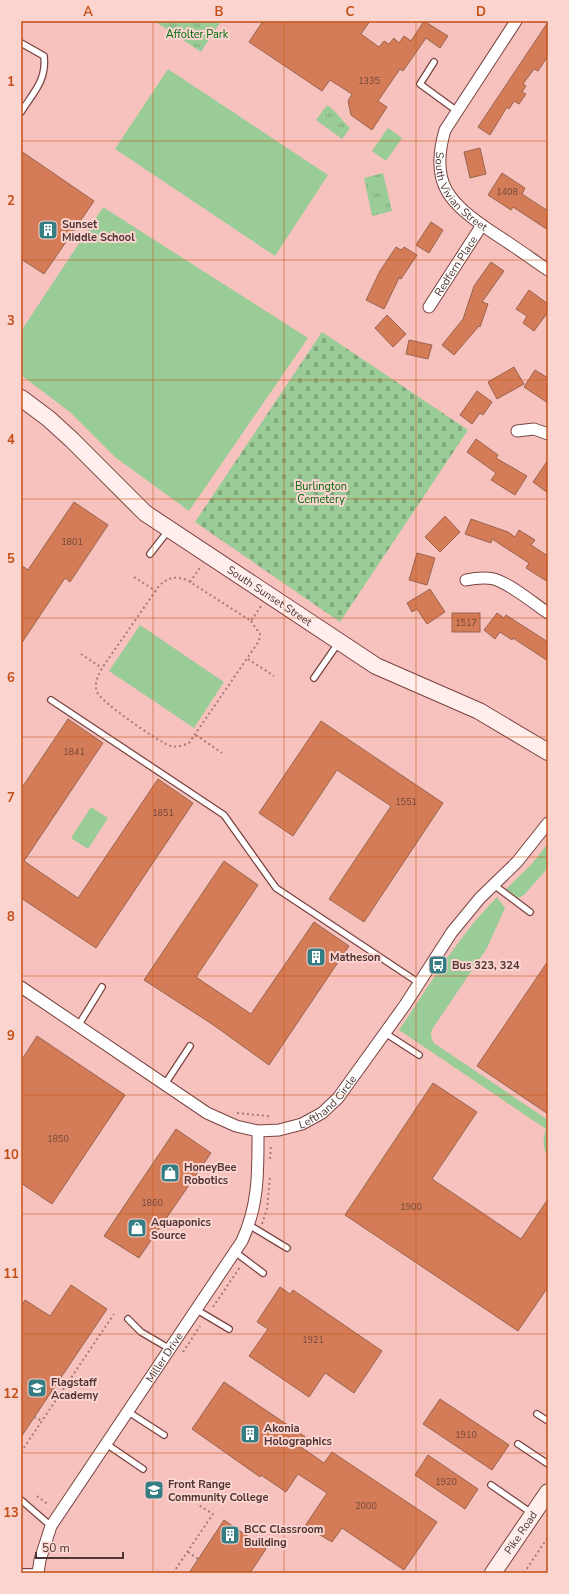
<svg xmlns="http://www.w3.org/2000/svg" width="569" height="1594" viewBox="0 0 569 1594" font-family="'Nunito Sans',sans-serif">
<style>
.grass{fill:#9acc97}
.cemetery{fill:url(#cemetery-stones)}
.park{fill:url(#park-tufts)}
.building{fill:#d47c57;stroke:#99644e}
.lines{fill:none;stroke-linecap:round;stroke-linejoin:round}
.lane-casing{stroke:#794340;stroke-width:8}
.street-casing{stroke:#794340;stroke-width:13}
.secondary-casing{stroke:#794340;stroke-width:18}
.path{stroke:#a37b78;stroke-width:2;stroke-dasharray:2 3;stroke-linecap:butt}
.lane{stroke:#fff;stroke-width:5.5}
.street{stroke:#fff;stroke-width:11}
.secondary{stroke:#ffeeec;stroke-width:16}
.grid{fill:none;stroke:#c25016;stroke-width:1;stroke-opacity:0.55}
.labels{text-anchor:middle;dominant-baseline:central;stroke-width:4;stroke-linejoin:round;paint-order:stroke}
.number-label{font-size:9px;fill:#70473c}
.park-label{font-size:11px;fill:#016b0b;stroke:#fbd3cf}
.street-label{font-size:11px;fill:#4f3533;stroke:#fbd3cf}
.poi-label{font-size:11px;font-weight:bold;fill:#4f3533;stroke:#fbd3cf;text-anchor:start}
.neatline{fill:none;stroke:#c25016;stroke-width:1.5}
.grid-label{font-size:13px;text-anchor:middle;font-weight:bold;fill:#c25016}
</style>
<defs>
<pattern id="cemetery-stones" width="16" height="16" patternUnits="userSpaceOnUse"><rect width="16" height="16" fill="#9acc97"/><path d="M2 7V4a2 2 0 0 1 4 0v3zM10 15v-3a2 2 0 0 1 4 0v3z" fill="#80a67c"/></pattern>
<pattern id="park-tufts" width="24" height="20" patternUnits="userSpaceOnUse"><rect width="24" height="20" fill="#9acc97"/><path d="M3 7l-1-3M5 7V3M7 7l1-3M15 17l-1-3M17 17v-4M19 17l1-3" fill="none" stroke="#80a67c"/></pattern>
</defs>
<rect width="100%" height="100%" fill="#f7c2be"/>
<g class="grass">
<path d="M168,69L328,175L275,256L115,149Z"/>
<path d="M388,128L402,138L386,161L372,151Z"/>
<path d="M103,207L308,338L189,511L115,457L71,413L21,375V331Z"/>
<path d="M140,625L224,682L194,728L109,671Z"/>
<path d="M91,807L108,818L88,849L71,838Z"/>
<path d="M548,843L547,869L524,895L518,898L506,889L531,865Z"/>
<path d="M497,897L505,908L487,948L433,1028C430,1034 431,1038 434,1043L548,1120V1157C542,1148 543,1139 546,1129L399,1030C430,985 458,936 497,897Z"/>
</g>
<path class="cemetery" d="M322,332L468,430L340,622L195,522Z"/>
<g class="park">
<path d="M154,21H221L201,52Z"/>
<path d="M327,105C337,111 341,120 350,128L342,139L316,120Z"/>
<path d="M383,173L392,211L372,216L364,178Z"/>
</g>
<g class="building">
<path d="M263,21H370L361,34L379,47L384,41L389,44L394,38L399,43L404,36L411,41L424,21L448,36L440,48L426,38L403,71L400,69L378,101L387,107L372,130L351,115L348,101L352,94L330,80L322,91L249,42Z"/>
<path d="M548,22V56L538,71L534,69L523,84L526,86L522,92L526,94L519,104L514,101L509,109L507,107L490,135L478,127Z"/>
<path d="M480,148L486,174L470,178L464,152Z"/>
<path d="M21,151L94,201L44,274L21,259Z"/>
<path d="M502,173L525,188L522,194L548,211V230L513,207L511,210L488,195Z"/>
<path d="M431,222L443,230L429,253L416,245Z"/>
<path d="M396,247L401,250L404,247L417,255L401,279L399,278L384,309L366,300L380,271Z"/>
<path d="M491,262L504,271L482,302L488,304L480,327L479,326L454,355L442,345L463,319L474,286Z"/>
<path d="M529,290L548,304V312L534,331L523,323L527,316L516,309Z"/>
<path d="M387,315L406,334L393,347L375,328Z"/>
<path d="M409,340L432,345L428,359L406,354Z"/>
<path d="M514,367L524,384L497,399L488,382Z"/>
<path d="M535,370L548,378V403L524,387Z"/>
<path d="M477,391L492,402L483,415L480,413L472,424L460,415Z"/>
<path d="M476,439L498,455L496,458L527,476L515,495L491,480L496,473L467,452Z"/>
<path d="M548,460V493L533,482Z"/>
<path d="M74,502L108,525L70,582L65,578L21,644V565L28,570Z"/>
<path d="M445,516L460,532L440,552L425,537Z"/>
<path d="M471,519L508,532L515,537L519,530L535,540L531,545L548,556V582L526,568L529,563L492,539L491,543L465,534Z"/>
<path d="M417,553L435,558L427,585L409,580Z"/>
<path d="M430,589L445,612L427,624L417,609L412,612L407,603Z"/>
<rect x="452" y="613" width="28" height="19"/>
<path d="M497,613L504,618L506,615L548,642V661L513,638L512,640L500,632L495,639L484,630Z"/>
<path d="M68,719L103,743L24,861L78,898L158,779L193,803L96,948L21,898V789Z"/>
<path d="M321,721L443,803L364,922L329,899L391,806L337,770L293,836L259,813Z"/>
<path d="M224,861L258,885L196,977L251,1014L314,922L349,946L269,1065L212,1024L144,980Z"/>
<path d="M548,961V1114L477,1066Z"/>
<path d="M37,1036L125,1095L52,1204L21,1183V1061Z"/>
<path d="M433,1083L477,1112L432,1179L521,1239L548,1199V1287L518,1331L345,1215Z"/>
<path d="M176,1129L211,1153L139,1258L104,1236Z"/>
<path d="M71,1285L107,1309L21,1437V1306L25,1300L50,1316Z"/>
<path d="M280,1287L290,1294L293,1290L382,1351L354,1393L325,1373L309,1397L249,1356L268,1329L257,1322Z"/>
<path d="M224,1382L307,1438L301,1447L324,1463L332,1452L437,1522L404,1570L342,1528L332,1542L305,1526L327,1493L298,1474L286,1492L261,1475L260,1477L192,1429Z"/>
<path d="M440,1399L509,1445L492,1470L423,1424Z"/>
<path d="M428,1455L478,1489L465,1509L415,1475Z"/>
<path d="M224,1520L266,1549L250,1573H189Z"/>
</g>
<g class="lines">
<defs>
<g id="lane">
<path d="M21,43L44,56C47,80 33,93 21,112"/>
<path d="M434,62L420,84L457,111"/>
<path d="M150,554L168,531"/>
<path d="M314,678L339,642"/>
<path d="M51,700L224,815L276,888L419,983"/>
<path d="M494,885L530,912"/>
<path d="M78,1026L102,987"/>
<path d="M385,1033L419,1055"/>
<path d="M165,1084L190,1046"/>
<path d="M249,1225L287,1248"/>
<path d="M235,1252L263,1273"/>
<path d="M197,1310L229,1329"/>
<path d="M128,1319L141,1332L170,1349"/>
<path d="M127,1411L164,1435"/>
<path d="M537,1414L548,1421"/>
<path d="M105,1443L143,1469"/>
<path d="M518,1444L548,1464"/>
<path d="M491,1485L533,1514"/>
<path d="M21,1500L51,1526"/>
<path d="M21,1572H38"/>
</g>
<g id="street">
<path id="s1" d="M516,21L445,130C429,185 450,203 492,232C511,244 529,257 548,270"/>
<path id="s2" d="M429,307L482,225"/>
<path d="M517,431L534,429L548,434"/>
<path d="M466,580C475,578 485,577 494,579C511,584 533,603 548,613"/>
<path id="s3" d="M21,987L207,1113L236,1126L258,1131L279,1130L302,1124L322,1113L338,1098L405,1005L452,932L480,898L517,862L548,823"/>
<path id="s4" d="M38,1573L40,1560L51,1526L242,1241C259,1204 258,1172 258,1131"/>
</g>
<g id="secondary">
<path id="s5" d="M21,398L49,419L72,440L145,513L376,666L479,711L548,752"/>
<path id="s6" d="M493,1573L548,1492"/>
</g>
</defs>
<use href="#lane" class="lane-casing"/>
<use href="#street" class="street-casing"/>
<use href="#secondary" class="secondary-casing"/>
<g class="path">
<path d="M134,577L156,591"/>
<path d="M190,582L201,566"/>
<path d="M251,621L260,634L259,641L189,743C182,746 175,748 168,745C156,740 101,702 97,692C94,683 98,676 102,668L159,586C168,577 175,576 187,580L251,621L261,606"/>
<path d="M81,654L102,668"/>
<path d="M248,659L274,676"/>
<path d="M196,735L222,753"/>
<path d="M237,1113L268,1116V1120"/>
<path d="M270,1159L271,1145"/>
<path d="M262,1224L267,1209L270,1176"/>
<path d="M213,1307L240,1267"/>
<path d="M183,1352L200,1326"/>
<path d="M34,1417L42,1421"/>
<path d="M21,1452L114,1314"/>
<path d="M37,1496L49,1505"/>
<path d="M188,1552L198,1559"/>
<path d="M173,1573L213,1514L197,1504"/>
<path d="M524,1573L548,1537"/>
</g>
<use href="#lane" class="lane"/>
<use href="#street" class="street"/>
<use href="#secondary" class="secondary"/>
</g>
<path class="grid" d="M153,21V1573M284,21V1573M416,21V1573M21,141H548M21,260H548M21,380H548M21,499H548M21,618H548M21,737H548M21,857H548M21,976H548M21,1095H548M21,1214H548M21,1334H548M21,1453H548"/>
<defs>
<symbol id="building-square" viewBox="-11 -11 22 22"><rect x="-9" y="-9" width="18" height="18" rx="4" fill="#347d83" stroke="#fbd3cf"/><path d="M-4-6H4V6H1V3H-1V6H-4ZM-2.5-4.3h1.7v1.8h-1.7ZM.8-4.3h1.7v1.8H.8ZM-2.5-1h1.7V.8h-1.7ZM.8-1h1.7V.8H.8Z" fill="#fff"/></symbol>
<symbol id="bus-square" viewBox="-11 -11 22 22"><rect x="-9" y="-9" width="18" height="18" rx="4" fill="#347d83" stroke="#fbd3cf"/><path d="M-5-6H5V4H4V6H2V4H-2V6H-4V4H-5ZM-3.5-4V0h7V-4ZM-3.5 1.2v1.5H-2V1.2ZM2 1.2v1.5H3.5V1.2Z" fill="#fff"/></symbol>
<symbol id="shop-square" viewBox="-11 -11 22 22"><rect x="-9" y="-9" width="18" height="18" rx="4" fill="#347d83" stroke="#fbd3cf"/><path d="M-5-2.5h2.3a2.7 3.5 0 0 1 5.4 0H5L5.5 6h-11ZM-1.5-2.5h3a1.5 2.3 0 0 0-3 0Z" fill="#fff"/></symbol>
<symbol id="school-square" viewBox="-11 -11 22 22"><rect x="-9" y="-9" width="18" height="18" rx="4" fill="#347d83" stroke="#fbd3cf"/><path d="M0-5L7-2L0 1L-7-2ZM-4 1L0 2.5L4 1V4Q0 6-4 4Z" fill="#fff"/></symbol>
<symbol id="university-square" viewBox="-11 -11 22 22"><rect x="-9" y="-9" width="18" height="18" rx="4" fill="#347d83" stroke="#fbd3cf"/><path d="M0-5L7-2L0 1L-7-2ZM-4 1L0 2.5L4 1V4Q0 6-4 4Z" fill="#fff"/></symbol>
</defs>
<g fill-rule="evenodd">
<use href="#building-square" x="37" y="219" width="22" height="22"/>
<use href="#building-square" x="305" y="946" width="22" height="22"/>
<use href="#bus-square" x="427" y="954" width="22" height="22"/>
<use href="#shop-square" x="159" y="1162" width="22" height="22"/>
<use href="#shop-square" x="126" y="1217" width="22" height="22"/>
<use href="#school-square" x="26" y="1377" width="22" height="22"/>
<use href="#building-square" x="239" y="1423" width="22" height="22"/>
<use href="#university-square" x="143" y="1479" width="22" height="22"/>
<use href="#building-square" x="219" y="1524" width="22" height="22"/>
</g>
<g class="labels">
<g class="number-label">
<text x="369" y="81">1335</text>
<text x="507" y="192">1408</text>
<text x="72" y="542">1801</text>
<text x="466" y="623">1517</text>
<text x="74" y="752">1841</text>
<text x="406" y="802">1551</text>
<text x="163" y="813">1851</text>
<text x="58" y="1139">1850</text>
<text x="152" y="1203">1860</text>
<text x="411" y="1207">1900</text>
<text x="313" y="1340">1921</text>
<text x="466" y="1435">1910</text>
<text x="446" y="1482">1920</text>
<text x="366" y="1506">2000</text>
</g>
<g class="park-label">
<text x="197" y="34">Affolter Park</text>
<text x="321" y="486">Burlington<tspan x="321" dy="13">Cemetery</tspan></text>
</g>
<g class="street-label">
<text stroke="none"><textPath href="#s1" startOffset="200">South Vivian Street</textPath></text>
<text stroke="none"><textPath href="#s2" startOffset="49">Redfern Place</textPath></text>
<text stroke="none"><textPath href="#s5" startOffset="319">South Sunset Street</textPath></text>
<text stroke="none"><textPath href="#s3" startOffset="358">Lefthand Circle</textPath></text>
<text stroke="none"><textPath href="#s4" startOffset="252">Miller Drive</textPath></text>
<text stroke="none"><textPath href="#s6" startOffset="49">Pike Road</textPath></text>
</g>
<g class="poi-label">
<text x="62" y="224">Sunset<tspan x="62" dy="13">Middle School</tspan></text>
<text x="330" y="957">Matheson</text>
<text x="452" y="965">Bus 323, 324</text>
<text x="184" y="1167">HoneyBee<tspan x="184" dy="13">Robotics</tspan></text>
<text x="151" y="1222">Aquaponics<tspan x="151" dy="13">Source</tspan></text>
<text x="51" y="1382">Flagstaff<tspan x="51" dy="13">Academy</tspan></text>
<text x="264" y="1428">Akonia<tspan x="264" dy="13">Holographics</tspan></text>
<text x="168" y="1484">Front Range<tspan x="168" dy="13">Community College</tspan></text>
<text x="244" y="1529">BCC Classroom<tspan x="244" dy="13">Building</tspan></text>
</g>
</g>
<rect width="569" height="1594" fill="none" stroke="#fbd3cf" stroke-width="44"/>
<path d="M36 1552v6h87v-6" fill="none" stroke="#4f3533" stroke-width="2"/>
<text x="42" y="1552" font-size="12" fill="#4f3533" stroke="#fbd3cf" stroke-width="3" paint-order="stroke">50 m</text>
<rect x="22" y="22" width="525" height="1550" class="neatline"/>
<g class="grid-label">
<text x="88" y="16">A</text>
<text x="219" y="16">B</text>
<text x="350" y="16">C</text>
<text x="481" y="16">D</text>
<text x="11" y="86">1</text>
<text x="11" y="205">2</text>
<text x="11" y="325">3</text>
<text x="11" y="444">4</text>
<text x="11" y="563">5</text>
<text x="11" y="682">6</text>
<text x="11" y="802">7</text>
<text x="11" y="921">8</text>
<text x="11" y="1040">9</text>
<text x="11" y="1159">10</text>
<text x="11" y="1278">11</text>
<text x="11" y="1398">12</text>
<text x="11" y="1517">13</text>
</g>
</svg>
